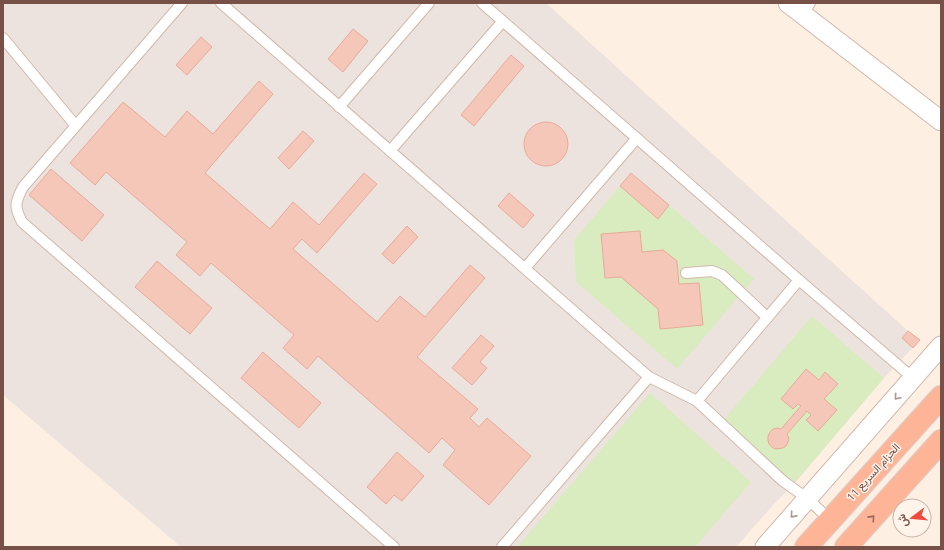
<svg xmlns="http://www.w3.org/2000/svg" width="944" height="550" viewBox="0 0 944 550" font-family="Ubuntu,Vazirmatn,sans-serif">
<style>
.industrial{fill:#ede3de}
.green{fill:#d9ecc0}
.building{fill:#f5c7b9;stroke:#e8aa98}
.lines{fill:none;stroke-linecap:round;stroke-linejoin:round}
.service-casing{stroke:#d2b7ab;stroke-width:12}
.minor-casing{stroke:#d2b7ab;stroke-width:21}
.trunk-casing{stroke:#d9cecb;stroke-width:24}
.service{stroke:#fff;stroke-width:10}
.minor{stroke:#fff;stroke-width:19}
.trunk{stroke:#feb597;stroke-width:22}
.oneway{stroke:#ad9791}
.oneway2{stroke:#996a5b}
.labels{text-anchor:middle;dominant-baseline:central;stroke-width:3;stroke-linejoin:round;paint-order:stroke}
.street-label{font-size:11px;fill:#775147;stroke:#fff4ea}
</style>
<rect width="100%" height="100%" fill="#feefe3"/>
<path class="industrial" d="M3,3H546L908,331L920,340L884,378L793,485L775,503L736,547H181L3,395V70L4,69L3,68Z"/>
<g class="green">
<path d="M620,186L658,219L669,205L754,279L677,369L576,282L574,240Z"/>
<path d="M812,316L884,378L793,485L721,423Z"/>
<path d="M650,393L751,482L695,547H517Z"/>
</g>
<g class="building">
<path d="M353,29L368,41L343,72L328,59Z"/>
<path d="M201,37L212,47L187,75L176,65Z"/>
<path d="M511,55L524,66L474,126L461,115Z"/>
<path d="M259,81L273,94L205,173L270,229L293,202L319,225L364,173L377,184L317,253L302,239L293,249L377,322L400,296L425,317L470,265L485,278L417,357L478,409L470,418L479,427L487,418L531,456L489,505L443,465L455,450L442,438L429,453L318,356L307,369L283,348L294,335L211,263L200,276L176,255L187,242L106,172L95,185L70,163L123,102L165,137L187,111L213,134Z"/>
<circle cx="546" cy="144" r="22"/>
<path d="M303,131L314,141L289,169L278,158Z"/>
<path d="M51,169L104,215L82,241L29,195Z"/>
<path d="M631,173L669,205L658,219L620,186Z"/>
<path d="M509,193L534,215L523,228L498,206Z"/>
<path d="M407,226L418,237L393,264L382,254Z"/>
<path d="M640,231L642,252L663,250L677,261L679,284L699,283L703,325L660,329L658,309L621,277L605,278L601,234Z"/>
<path d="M157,261L212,308L190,334L135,287Z"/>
<path d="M908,331L920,340L913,348L902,338Z"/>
<path d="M481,335L494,346L480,362L487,368L472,385L452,368Z"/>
<path d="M263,352L321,403L299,428L241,378Z"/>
<path d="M806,369L819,380L825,372L838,384L824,399L837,410L818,431L806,420L811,415L807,411L787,434L789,438L788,442L786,446L783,448L775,449L772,447L769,444L768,440V436L770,432L773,429L777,428L781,429L801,406L798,404L793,409L781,399Z"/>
<path d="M397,452L424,476L402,501L394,495L386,504L367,487Z"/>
</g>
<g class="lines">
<defs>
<g id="service">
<path d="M182,3L23,187C15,202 14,207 22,222L394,547"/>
<path d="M221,3L649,377L697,401L783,481L808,499L830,520"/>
<path d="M482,3L799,280L913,378"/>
<path d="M803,14L810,3"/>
<path d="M3,38L76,126"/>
<path d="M339,107L429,3"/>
<path d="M390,151L503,21"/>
<path d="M525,268L637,138"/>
<path d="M686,273L712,271L722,275L767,317"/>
<path d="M697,401L799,280"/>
<path d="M502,547L649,377"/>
</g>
<g id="minor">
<path d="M788,3L941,121"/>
<path d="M765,547L941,346"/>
</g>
<g id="trunk">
<path d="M806,547L941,397"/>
<path d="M846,547L941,441"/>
</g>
</defs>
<use href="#service" class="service-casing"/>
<use href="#minor" class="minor-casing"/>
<use href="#trunk" class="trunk-casing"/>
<use href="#service" class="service"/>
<use href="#minor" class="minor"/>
<use href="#trunk" class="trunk"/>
</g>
<defs><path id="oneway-chevron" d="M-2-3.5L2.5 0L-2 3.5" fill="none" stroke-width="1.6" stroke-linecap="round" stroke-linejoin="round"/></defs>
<g class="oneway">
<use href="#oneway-chevron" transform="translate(897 397) rotate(131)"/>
<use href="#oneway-chevron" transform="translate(793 515) rotate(132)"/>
</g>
<use class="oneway2" href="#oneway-chevron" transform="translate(872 518) rotate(-48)"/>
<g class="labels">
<g class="street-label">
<text transform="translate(873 472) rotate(-48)">الحزام السريع 11</text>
</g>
</g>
<rect width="944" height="550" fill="none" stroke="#775147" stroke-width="8"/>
<g transform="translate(912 518) rotate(254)"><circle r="19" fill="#fff4ea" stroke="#c9b3a9"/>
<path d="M0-3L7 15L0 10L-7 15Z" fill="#ef4c40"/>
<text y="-6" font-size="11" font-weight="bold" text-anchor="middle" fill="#775147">ش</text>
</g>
</svg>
